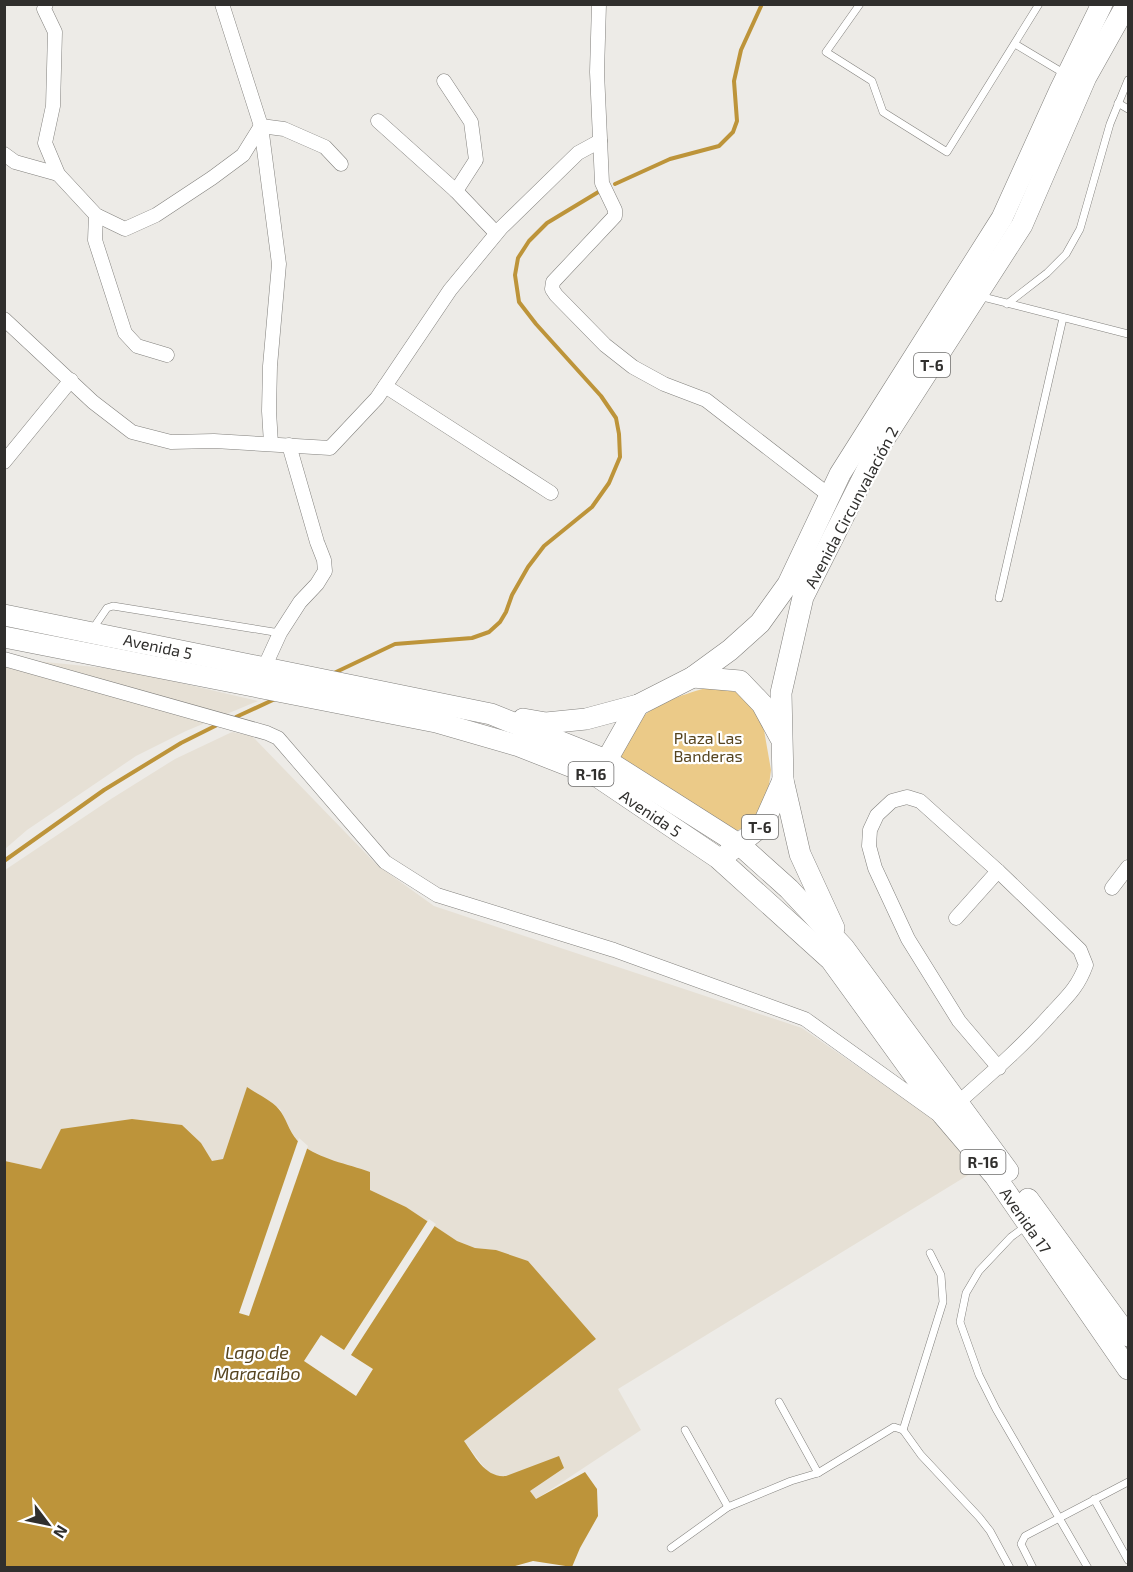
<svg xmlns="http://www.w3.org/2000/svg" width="1133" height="1572" viewBox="0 0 1133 1572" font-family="'Exo 2',sans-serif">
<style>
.built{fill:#e6e0d5}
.green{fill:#ebca88}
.water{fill:#bd943a}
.pier{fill:#edebe7}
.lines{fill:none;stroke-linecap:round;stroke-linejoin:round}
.stream{stroke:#bd943a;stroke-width:4}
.service-casing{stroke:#82807d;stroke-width:8}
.minor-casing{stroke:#82807d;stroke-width:15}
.primary-casing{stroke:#82807d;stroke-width:22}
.service{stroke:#fff;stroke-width:7}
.minor{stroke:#fff;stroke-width:14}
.primary{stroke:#fff;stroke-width:21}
.labels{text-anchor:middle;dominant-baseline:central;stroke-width:4.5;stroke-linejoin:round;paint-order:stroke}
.shield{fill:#fff;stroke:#6e6d6c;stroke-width:1.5}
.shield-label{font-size:15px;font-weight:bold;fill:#302f2d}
.street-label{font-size:16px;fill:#302f2d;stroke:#fff}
.park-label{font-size:16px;fill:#56441f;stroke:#fff}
.water-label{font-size:18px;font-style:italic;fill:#56441f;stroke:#fff}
</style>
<rect width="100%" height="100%" fill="#edebe7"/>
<g class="built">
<path d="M5,658L125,670L258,701L186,731L136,756L27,830L5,849Z"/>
<path d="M232,732L252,736L377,865L434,906L802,1028L949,1130L978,1169L618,1389L641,1430L535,1500L530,1491L506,1476L498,1477L487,1471L464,1441L596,1339L496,1250L475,1248L457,1241L406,1207L370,1190L322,1156L307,1149L298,1142L291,1131L280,1109L247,1088L223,1159L212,1162L201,1143L41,1169L5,1161V870L111,799L175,759Z"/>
</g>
<path class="green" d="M709,687L742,693L761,713L771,770L767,800L755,822L736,831L616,756C624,744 631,730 640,720C653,703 689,693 709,687Z"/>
<path class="water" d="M247,1087C257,1094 275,1102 281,1112C288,1122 290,1135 301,1144C319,1159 348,1164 370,1172V1190L406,1207L457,1241L475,1248L496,1250L528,1261L596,1339L464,1441C475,1456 485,1478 506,1476L559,1456L564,1468L530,1491L536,1499L585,1472L597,1489L598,1516L580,1548L572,1567L533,1561L508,1568H5V1161L41,1169L61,1129L132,1119L182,1125L201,1143L212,1161L223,1159Z"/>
<g class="pier">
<path d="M299,1138L308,1146L249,1316L239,1313Z"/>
<path d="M429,1219L436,1224L351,1355L373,1369L356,1396L304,1361L321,1335L344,1350Z"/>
</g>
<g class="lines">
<g class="stream">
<path d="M615,184L670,159L719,146L733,132L737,121L734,81L741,50L762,4"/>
<path d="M334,673L395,644L472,638L489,632L500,622L506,612L512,595L528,567L544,546L592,507L609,483L620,457L619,434L616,418L601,396L536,324L519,302L515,275L518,258L529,241L547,223L600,191"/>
<path d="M236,717L275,699"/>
<path d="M4,861L104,790L181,743L217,725"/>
</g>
<defs>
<g id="service">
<path d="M860,4L826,52L872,81L883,112L947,152L1039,4"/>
<path d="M1015,44L1065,74"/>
<path d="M1118,103L1128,109"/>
<path d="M979,296L1128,334"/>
<path d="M1007,304L1047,273L1066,254L1080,229L1110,124L1128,80"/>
<path d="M999,598L1063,318"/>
<path d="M92,630L107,608L113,606L280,633"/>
<path d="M1026,1226L1011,1237L979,1271L966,1293L960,1322L979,1375L996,1409L1088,1568"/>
<path d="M779,1402L818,1473"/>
<path d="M685,1430L728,1507"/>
<path d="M903,1430L943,1302L941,1275L930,1253"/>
<path d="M1094,1499L1128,1560"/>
<path d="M671,1548L728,1507L791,1481L818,1473L894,1427L903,1430L921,1455L979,1517L990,1531L1010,1568"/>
<path d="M1033,1568L1021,1544L1025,1536L1128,1482"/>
</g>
<g id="minor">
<path d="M46,4L44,9L55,32L53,106L45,143L58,174L96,215L125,229L156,215L212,178L243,155L261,126L284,129L325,147L341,164"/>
<path d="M222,4L261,126L279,264L270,366L269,411L271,444"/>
<path d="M599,4L597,72L602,183L615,210V216L553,282L552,289L556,295L605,345L633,367L664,384L706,400L830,496"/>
<path d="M444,81L471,122L476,160L456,191L496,233"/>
<path d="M378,121L456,191"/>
<path d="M4,154L15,162L58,174"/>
<path d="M96,215L95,240L125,333L137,346L167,355"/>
<path d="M4,319L93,402L132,432L171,442L214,441L330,448L377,398L450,290L501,228L578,153L600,141"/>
<path d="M385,386L551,493"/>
<path d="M4,462L71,380"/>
<path d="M4,659L267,733L278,738L385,862L437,895L614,950L805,1019L936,1113"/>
<path d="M264,668L280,633L300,602L317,584L325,571L324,560L317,542L289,445"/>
<path d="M1112,888L1128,867"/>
<path d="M956,918L998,871"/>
<path d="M952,1108C987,1077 1021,1048 1052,1013C1068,996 1078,987 1086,965L1080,950L998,871L920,801L907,797L892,801L877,815L870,830L869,846L875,868L908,939L959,1021L999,1068"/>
</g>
<g id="primary">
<path d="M4,615L491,714L606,760L740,845L789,889L844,948L1008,1171"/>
<path d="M4,637L436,722L519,746L598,777L718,858L831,960L943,1115L995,1176L1128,1369"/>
<path d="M693,677L740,681L762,704L780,737"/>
<path d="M523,719L546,723L586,719L638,705L693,677L730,650L760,623L788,584L840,474L1002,218L1060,90L1102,4"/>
<path d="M600,772L638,705"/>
<path d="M729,852L763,825L783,780"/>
<path d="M834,928L800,854L783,780L781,693L803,597L877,450L1022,225L1086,77L1127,4"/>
<path d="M1028,1199L1128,1336"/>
</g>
</defs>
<use href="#service" class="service-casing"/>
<use href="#minor" class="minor-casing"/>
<use href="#primary" class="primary-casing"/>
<use href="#service" class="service"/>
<use href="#minor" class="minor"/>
<use href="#primary" class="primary"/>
</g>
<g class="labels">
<g class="shield">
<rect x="914" y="353" width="36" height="24" rx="4.5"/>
<rect x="568.5" y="762" width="45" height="24" rx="4.5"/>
<rect x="742" y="815" width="36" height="24" rx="4.5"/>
<rect x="960.5" y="1150" width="45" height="24" rx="4.5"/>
</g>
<g class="shield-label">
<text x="932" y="365">T-6</text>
<text x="591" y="774">R-16</text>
<text x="760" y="827">T-6</text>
<text x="983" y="1162">R-16</text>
</g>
<g class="street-label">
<text transform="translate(851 507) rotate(-62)">Avenida Circunvalación 2</text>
<text transform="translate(158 646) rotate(12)">Avenida 5</text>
<text transform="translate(651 813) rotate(34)">Avenida 5</text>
<text transform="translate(1026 1220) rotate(55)">Avenida 17</text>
</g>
<g class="park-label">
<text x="708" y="737">Plaza Las<tspan x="708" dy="18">Banderas</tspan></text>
</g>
<g class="water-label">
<text x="257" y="1352">Lago de<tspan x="257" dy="21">Maracaibo</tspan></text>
</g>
</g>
<rect width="1133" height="1572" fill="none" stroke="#302f2d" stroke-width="12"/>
<g transform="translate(48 1524) rotate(122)" stroke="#ffffff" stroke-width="4.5" paint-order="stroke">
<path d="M0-4.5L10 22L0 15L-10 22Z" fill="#302f2d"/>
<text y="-9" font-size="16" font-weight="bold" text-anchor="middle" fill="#302f2d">N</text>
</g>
</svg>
